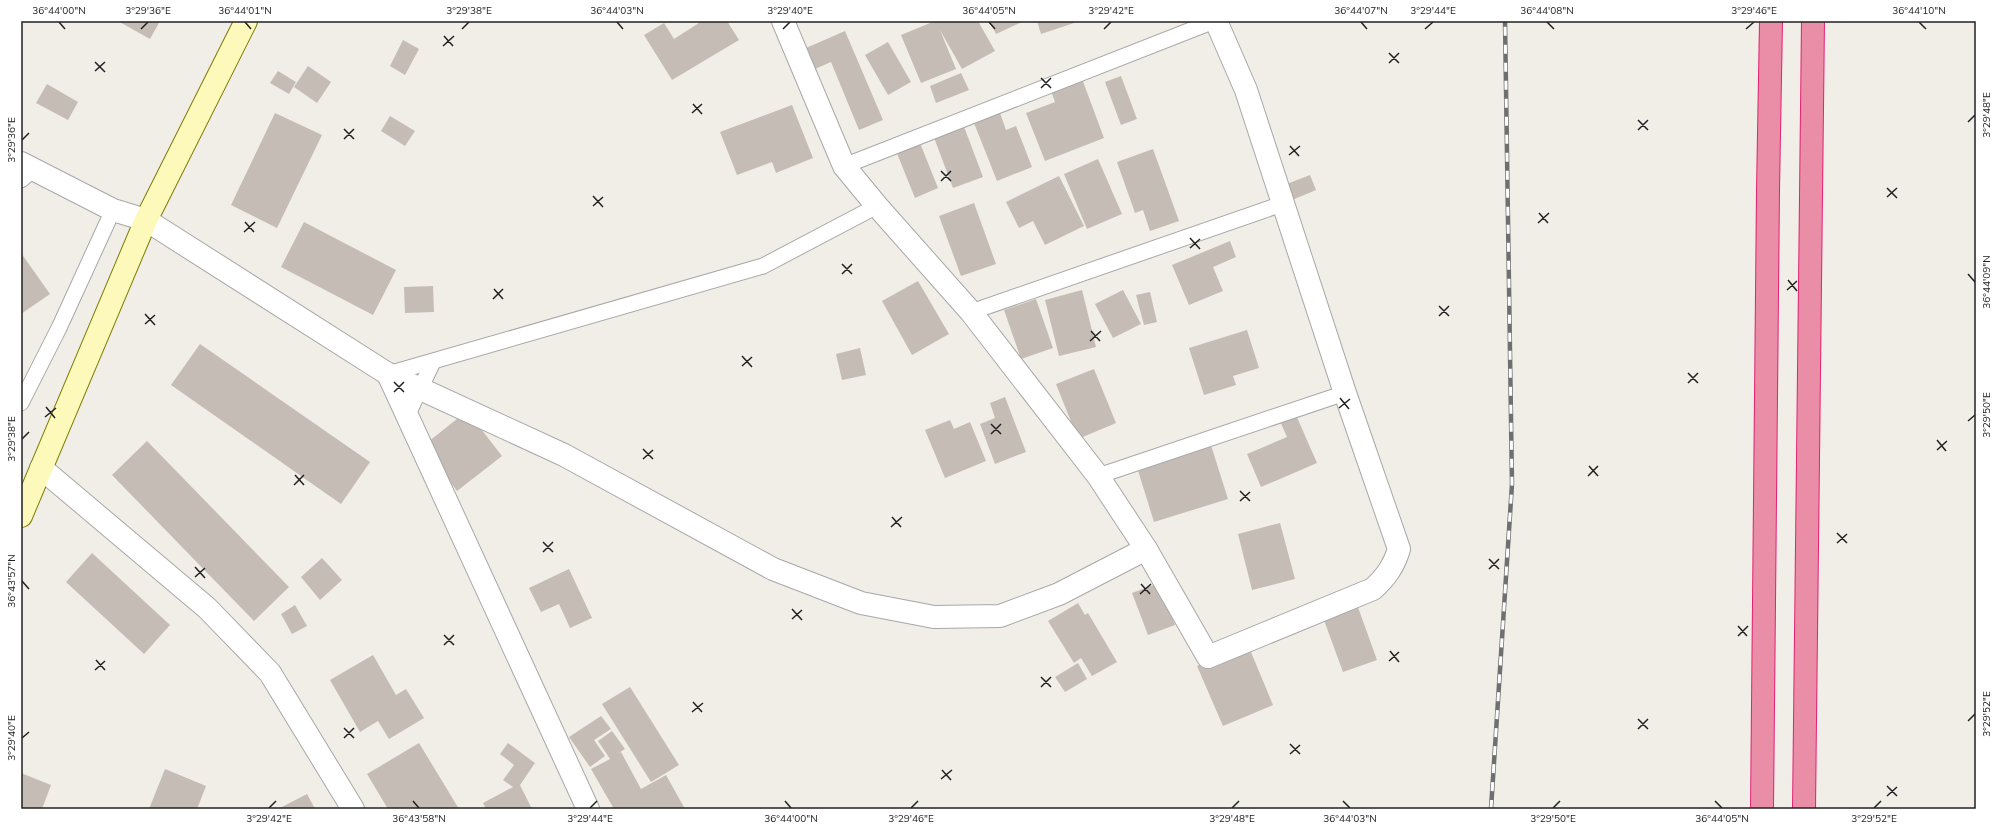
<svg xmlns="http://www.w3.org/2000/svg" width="1997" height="830" viewBox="0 0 1997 830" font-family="Mulish,sans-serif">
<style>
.building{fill:#c6bcb6}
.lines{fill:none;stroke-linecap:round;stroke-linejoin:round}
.lane-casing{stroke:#a8a8a8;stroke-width:17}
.street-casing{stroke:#a8a8a8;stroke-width:24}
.secondary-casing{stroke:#7b7e01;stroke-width:24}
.highway-casing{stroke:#e12274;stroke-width:24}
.lane{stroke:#fff;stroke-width:15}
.street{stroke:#fff;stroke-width:22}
.secondary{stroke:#fcf9bb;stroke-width:22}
.highway{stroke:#ea8da6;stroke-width:22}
.rail-casing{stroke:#6f6f6f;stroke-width:4.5}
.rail{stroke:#fff;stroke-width:3;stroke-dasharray:9;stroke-linecap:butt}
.ticks{fill:none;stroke:#212121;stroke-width:1.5}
.neatline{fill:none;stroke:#212121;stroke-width:1.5}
.ticks-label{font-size:10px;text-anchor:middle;fill:#212121}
</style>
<rect width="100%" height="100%" fill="#f1ede7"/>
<g class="building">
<path d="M118,21H160L150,39Z"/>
<path d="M702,21H727L739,40L672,80L644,35L664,23L674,39Z"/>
<path d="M935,21H978L995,51L962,69L940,30L956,69L921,83L901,35Z"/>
<path d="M990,21H1024L996,34Z"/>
<path d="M1037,21H1080L1041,34Z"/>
<path d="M845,31L883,120L859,130L831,62L815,69L806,48Z"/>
<path d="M403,40L419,49L405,75L390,66Z"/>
<path d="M888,42L911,82L888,95L865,55Z"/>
<path d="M308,66L331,82L317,103L294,87Z"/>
<path d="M278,71L296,82L289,94L270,83Z"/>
<path d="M961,73L969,90L936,103L930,86Z"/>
<path d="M1081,76L1104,138L1045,161L1026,113L1055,102L1050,88Z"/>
<path d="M1121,76L1137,119L1121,125L1105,82Z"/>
<path d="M47,84L78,102L68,120L36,103Z"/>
<path d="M792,105L813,158L776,173L772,162L737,175L720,132Z"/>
<path d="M275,113L322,135L277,228L231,205Z"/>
<path d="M1000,113L1006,130L1016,126L1032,167L997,181L974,123Z"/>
<path d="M390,116L415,131L405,146L381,131Z"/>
<path d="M963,124L983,177L953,188L933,135Z"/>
<path d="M920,143L938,188L915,198L896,151Z"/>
<path d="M1153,149L1179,221L1150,231L1143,210L1135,213L1117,162Z"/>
<path d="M1098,159L1122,214L1087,229L1064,174Z"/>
<path d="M1310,175L1316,190L1285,203L1279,187Z"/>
<path d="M1059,176L1084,226L1045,245L1033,221L1019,228L1006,202Z"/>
<path d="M974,203L996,264L961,276L939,216Z"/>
<path d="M304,222L396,270L373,315L281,267Z"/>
<path d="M1230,241L1236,257L1213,267L1223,291L1189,305L1172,265Z"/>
<path d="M21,253L50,294L21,314Z"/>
<path d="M918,281L949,334L912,355L882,301Z"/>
<path d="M433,286L434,312L405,313L404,287Z"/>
<path d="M1082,290L1096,347L1059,356L1045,300Z"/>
<path d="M1123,290L1141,324L1113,338L1095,304Z"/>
<path d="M1150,292L1157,322L1144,325L1136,295Z"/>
<path d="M1036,299L1053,348L1021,359L1004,310Z"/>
<path d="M1247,330L1259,368L1233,376L1236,385L1204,395L1189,348Z"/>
<path d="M200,344L370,462L341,504L171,385Z"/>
<path d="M860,348L866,375L842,380L836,354Z"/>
<path d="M1094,369L1116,423L1078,439L1056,384Z"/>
<path d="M1005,397L1026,452L995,464L980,424L995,418L990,403Z"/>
<path d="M467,411L502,456L457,491L423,446Z"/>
<path d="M1296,415L1317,463L1261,487L1247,454L1287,437L1280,421Z"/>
<path d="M950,420L954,429L970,422L986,461L945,478L925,430Z"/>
<path d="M147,441L289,587L254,621L112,475Z"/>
<path d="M1210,442L1228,499L1154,522L1136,464Z"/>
<path d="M1280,523L1295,579L1252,590L1238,534Z"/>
<path d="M92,553L170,625L144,654L66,582Z"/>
<path d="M322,558L342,580L320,600L301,577Z"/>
<path d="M569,569L592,618L570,628L559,604L541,612L529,588Z"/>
<path d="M1159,583L1175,625L1148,635L1132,593Z"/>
<path d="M1355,599L1377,660L1343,672L1321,612Z"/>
<path d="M1078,603L1085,615L1088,613L1117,662L1092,676L1081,658L1074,663L1048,621Z"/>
<path d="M295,605L307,626L292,634L281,614Z"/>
<path d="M1248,645L1273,705L1223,726L1197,666Z"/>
<path d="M373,655L396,695L406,689L424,718L389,739L378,721L360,732L330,680Z"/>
<path d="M1078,663L1087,679L1065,692L1055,677Z"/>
<path d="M630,687L679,765L651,782L602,704Z"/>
<path d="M601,716L611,729L594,740L605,756L590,767L569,737Z"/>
<path d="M612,731L625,749L617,754L621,752L641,789L666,775L685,809H614L591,769L610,759L598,741Z"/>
<path d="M419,743L459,809H388L367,774Z"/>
<path d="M508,743L535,763L520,785L532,809H486L483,803L513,787L503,780L514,765L500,754Z"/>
<path d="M165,769L206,786L197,809H149Z"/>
<path d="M21,773L51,785L42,809H21Z"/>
<path d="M307,794L315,809H278Z"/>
</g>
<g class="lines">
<defs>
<g id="lane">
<path d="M844,166L1214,21"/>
<path d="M21,180L34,169"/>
<path d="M971,312L1282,204"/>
<path d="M388,374L763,266L877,206"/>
<path d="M21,403L59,328L113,210"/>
<path d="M407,416L433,362"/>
<path d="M1098,476L1345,393"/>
</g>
<g id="street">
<path d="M783,21L844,166L877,206L971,312L1098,476L1146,549L1208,657L1373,589C1386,577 1394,566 1399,549L1345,393L1246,90L1216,21"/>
<path d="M21,163L113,210L146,220L388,374L564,455L773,569L861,603L934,617L1000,616L1059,594L1146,549"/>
<path d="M388,374L588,809"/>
<path d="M41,468L207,608L270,673L353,809"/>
</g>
<path id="secondary" d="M21,516L146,220L246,21"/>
<g id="highway">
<path d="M1762,809L1768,190L1771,21"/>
<path d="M1804,809L1813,21"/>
</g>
</defs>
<use href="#lane" class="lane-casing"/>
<use href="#street" class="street-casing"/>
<use href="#secondary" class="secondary-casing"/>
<use href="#highway" class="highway-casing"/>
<use href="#lane" class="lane"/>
<use href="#street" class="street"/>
<use href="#secondary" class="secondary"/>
<use href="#highway" class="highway"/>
<defs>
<path id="rail" d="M1491,809L1512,484L1505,21"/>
</defs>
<use href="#rail" class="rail-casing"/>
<use href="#rail" class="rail"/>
</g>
<path class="ticks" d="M59,22L65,29M245,22L251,29M617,22L623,29M989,22L995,29M1361,22L1367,29M1547,22L1554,29M1919,22L1926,29M141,29L148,22M462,29L469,22M783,29L790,22M1104,29L1111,22M1425,29L1433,22M1746,29L1754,22M444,36L453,46M443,46L454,36M1389,53L1399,63M95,62L105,72M1389,63L1399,53M95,71L105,62M1041,78L1051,88M1041,88L1051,78M693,104L702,114M692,113L702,104M1638,120L1648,130M1968,122L1975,115M344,129L354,139M1638,130L1648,120M344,139L354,129M22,140L29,133M1290,146L1299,156M1289,155L1300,146M941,171L951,181M941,181L951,171M1887,188L1897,198M593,196L603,207M1887,197L1897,188M593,206L603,197M1539,213L1548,223M245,222L254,232M1538,223L1549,213M244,232L255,222M1190,238L1200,249M1190,248L1200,239M842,264L852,274M842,274L852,264M1968,274L1975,282M1788,280L1797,291M494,289L503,299M1787,290L1797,281M493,299L503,289M1439,306L1449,316M145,314L155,325M1439,316L1449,306M145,324L155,315M1091,331L1100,341M1090,341L1101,331M742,356L752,367M742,366L752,357M1688,373L1698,383M394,382L404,392M1688,383L1698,373M394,392L404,382M1340,398L1349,409M46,407L55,418M1339,408L1350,399M45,417L56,408M1968,421L1975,415M991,424L1001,434M991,434L1001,424M22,439L29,432M1937,440L1946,451M643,449L653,459M1937,450L1947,441M643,459L653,450M1589,466L1598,476M295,475L304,485M1588,476L1598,466M294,485L304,475M1240,491L1250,501M1240,501L1250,492M892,517L901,527M891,527L902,517M1837,533L1847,543M543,542L553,552M1837,543L1847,534M543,552L553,542M1489,559L1499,569M195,567L205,578M1489,569L1499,559M195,577L205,568M22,581L29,589M1141,584L1150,594M1140,594L1151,584M792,609L802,620M792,619L802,610M1738,626L1747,636M444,635L454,645M1738,636L1748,626M444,645L454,635M1390,651L1399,662M96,660L105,670M1389,661L1399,652M95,670L105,661M1041,677L1051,687M1041,687L1051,677M693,702L702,712M692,712L703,703M1638,719L1648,729M1968,721L1975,714M344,728L354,738M1638,729L1648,719M22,738L29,732M344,738L354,728M1290,744L1300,754M1290,754L1300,745M942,770L951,780M941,779L952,770M1887,786L1897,796M1887,796L1897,787M413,801L419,808M785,801L791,808M1343,801L1350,808M1715,801L1722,808M269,808L276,801M590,808L597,801M911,808L918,801M1232,808L1239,801M1553,808L1560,801M1874,808L1881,801"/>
<rect width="1997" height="830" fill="none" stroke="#ffffff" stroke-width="44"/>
<rect x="22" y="22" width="1953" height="786" class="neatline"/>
<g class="ticks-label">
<text x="59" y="14">36°44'00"N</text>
<text x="148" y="14">3°29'36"E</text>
<text x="245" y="14">36°44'01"N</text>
<text x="469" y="14">3°29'38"E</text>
<text x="617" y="14">36°44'03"N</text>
<text x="790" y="14">3°29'40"E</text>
<text x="989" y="14">36°44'05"N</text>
<text x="1111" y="14">3°29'42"E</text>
<text x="1361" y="14">36°44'07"N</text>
<text x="1433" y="14">3°29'44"E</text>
<text x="1547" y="14">36°44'08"N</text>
<text x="1754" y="14">3°29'46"E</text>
<text x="1919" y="14">36°44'10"N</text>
<text transform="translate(1986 115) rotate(-90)" y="4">3°29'48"E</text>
<text transform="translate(11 140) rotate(-90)" y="4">3°29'36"E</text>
<text transform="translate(1986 282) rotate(-90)" y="4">36°44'09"N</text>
<text transform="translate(1986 415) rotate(-90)" y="4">3°29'50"E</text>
<text transform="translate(11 439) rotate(-90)" y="4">3°29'38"E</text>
<text transform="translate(11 581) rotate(-90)" y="4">36°43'57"N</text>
<text transform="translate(1986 714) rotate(-90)" y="4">3°29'52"E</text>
<text transform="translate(11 738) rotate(-90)" y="4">3°29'40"E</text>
<text x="269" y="822">3°29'42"E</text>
<text x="419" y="822">36°43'58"N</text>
<text x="590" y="822">3°29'44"E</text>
<text x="791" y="822">36°44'00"N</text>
<text x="911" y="822">3°29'46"E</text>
<text x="1232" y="822">3°29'48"E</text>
<text x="1350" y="822">36°44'03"N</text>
<text x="1553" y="822">3°29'50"E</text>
<text x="1722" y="822">36°44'05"N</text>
<text x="1874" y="822">3°29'52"E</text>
</g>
</svg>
